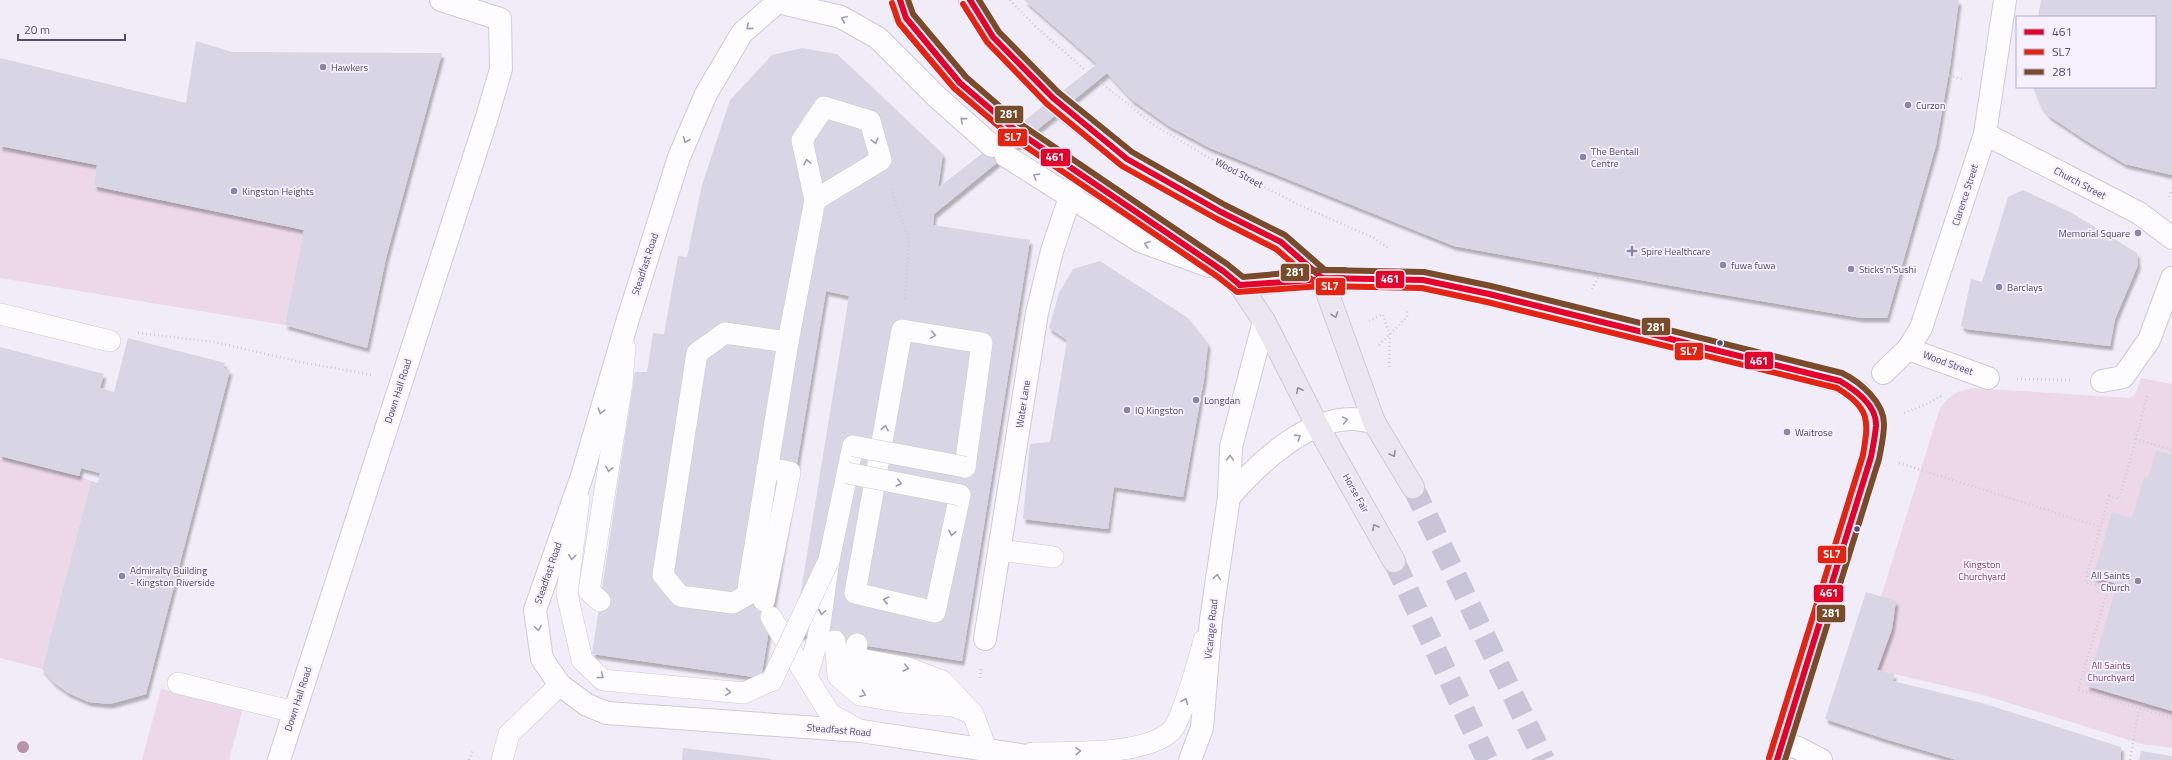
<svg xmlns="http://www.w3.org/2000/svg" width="2172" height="760" viewBox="0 0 2172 760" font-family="'Titillium Web',sans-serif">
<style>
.green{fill:#edd8e9}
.building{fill:#d8d5e4;filter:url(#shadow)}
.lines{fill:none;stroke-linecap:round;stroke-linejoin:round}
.primary-tunnel{stroke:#c9c5d8;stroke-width:22;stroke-dasharray:22 11;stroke-linecap:butt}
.lane-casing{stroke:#cecbda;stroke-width:22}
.street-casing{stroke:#cecbda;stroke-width:24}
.primary-casing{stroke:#cecbd9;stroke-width:24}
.path{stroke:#cecdd8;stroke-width:2.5;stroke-dasharray:1 3;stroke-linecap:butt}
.lane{stroke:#fdfcfe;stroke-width:21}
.street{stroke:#fdfcfe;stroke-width:22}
.primary{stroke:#ebe7f2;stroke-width:22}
.lane-bridge-casing{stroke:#cecbda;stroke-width:22;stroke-linecap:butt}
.lane-bridge{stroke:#fdfcfe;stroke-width:21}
.bus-1-casing{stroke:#f5effe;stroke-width:9}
.bus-2-casing{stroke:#f5effe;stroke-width:9}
.bus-3-casing{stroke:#f5effe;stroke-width:9}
.bus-1{stroke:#e4002b;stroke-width:6}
.bus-2{stroke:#e42313;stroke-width:6}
.bus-3{stroke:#7a4b2a;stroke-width:6}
.tree{fill:#b794aa}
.oneway{stroke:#9f9cb3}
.oneway2{stroke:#8f8ba8}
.poi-dot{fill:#8a85a4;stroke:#f5effe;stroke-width:1.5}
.bus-dot{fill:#524d76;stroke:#f5effe;stroke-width:1.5}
.labels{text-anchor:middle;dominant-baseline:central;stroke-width:3.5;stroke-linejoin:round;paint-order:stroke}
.poi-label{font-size:10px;fill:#524d76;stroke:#f5effe;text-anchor:start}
.street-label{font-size:10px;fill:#524d76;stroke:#f5effe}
.park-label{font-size:10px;fill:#874b6a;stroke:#f5effe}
.line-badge{stroke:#f5effe;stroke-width:1.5}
.badge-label{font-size:11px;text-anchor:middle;font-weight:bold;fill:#fff}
</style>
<defs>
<filter id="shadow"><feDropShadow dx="2.5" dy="4.5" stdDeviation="1" flood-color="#0004"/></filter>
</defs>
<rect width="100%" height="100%" fill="#f1edf8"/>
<g class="green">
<path d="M0,146L97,165L94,186L304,230L285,325L0,278Z"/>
<path d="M2141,378L2172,384V748L2142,744L1980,694L1877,670L1892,629L1881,597L1940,408C1950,395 1957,390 1974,388L2129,398L2135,395Z"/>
<path d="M0,456L79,476L91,481L42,669L0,658Z"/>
<path d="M161,689L243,708L229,760H142Z"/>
</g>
<g class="building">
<path d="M1024,0H1959L1950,66L1936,145L1887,318H1862L1690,289L1454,246L1210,148L1169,126L1132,100L1107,73L934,214L933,225L1030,240L962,661L794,634L849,296L826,291L761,678L592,654L635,372H647L653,333L664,334L678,256L687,257L702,185L730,100L772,55L802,48L837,54L943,154L938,188L1097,64Z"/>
<path d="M2041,0H2172V175L2125,164L2085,140L2049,116L2040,104L2033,87H2155V17H2038Z"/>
<path d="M196,41L232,52L442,53L386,258L367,348L285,325L304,230L94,186L97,165L0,146V58L186,103Z"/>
<path d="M2023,190L2072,213L2137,253L2138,265L2115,319L2110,346L1966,329L1961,326L1971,279L1982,282L2008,197Z"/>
<path d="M1100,261L1188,318L1208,344L1204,379L1183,497L1114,487L1108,529L1023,519L1030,444L1050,442L1067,340L1049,328L1059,293L1073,269Z"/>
<path d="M128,338L225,363L223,368L230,370L146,694L110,704L89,702L68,693L53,682L42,669L91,481L98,483L100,473L81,468L79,476L0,456V347L104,374L100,388L114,392Z"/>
<path d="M2156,450L2172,455V711L2087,686L2117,584L2093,577L2112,512L2132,518L2144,477L2148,478Z"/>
<path d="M1866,592L1896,601L1892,629L1877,670L1894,674L1893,681L1982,703L2121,747V760H1957L1885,739L1825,719Z"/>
<path d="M683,748L772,759L771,760H682Z"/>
<path d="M2141,751L2172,756V760H2139Z"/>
</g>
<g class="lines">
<g class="primary-tunnel">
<path d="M1413,487L1544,760"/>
<path d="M1394,561L1487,760"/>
</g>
<defs>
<g id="lane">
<path d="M0,314L110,341"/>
<path d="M725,333L788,342L747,595L733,603L680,596L663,575L697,353Z"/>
<path d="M788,342L815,200L802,140L824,107L870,121L881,160L815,200"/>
<path d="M853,446L829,560L818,638L807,677L830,714L861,731"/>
<path d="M960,495L935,612L855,593L902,330L982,343L965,467"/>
<path d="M579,499L567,594L582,660L603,680L744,693L772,680"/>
<path d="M1000,550L1053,557"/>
<path d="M600,601L589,591L622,383L625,347"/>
<path d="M764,601L790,472L767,468"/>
<path d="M771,617L807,677"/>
<path d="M835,641L838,676L860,695L902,702L954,706L973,714L987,751"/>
<path d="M857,644L854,658L908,668L942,681L971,712"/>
<path d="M854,658L853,673L944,692"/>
<path d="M178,683L294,712"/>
<path d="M1032,753C1068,752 1145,756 1171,731C1181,723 1200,656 1204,640"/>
<path d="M502,760L509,734L560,685"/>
</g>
<g id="street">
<path d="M780,0L742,33L706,94L679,157L628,319L582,476L535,610L542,659L560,685L587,705L607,713L861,731L1053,760"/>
<path d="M778,2L841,17L878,38L937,97L992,146"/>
<path d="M1985,134L2139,213L2172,238"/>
<path d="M1006,156L1140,241L1209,266"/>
<path d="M1240,285L1322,278L1423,280L1489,294L1840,381L1860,393L1870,408L1876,424L1871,457L1777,760"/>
<path d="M1908,349L1988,378"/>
<path d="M1883,373L1908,349L1921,328L1985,134L2005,0"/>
<path d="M2102,381L2123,377L2149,340L2172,278"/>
<path d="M1229,497C1259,463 1304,419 1352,419C1359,419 1367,421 1374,422"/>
<path d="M985,639L1037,313L1052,251L1078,173"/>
<path d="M1781,743L1798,748L1821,760"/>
<path d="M279,760L487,117L501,69L500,19L441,0"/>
<path d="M1190,760L1202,728L1211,620L1229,497L1231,447L1264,321"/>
</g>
<g id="primary">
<path d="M900,0L906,18L960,83L1014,129"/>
<path d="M970,0L993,37L1053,98"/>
<path d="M1064,109L1127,159L1221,212L1281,242L1322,278L1374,422L1413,487"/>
<path d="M1027,138L1223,271L1240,285L1264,321L1317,425L1394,561"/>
</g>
</defs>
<use href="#lane" class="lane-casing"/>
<use href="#street" class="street-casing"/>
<use href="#primary" class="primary-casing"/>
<g class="path">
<path d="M1010,0L1035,26L1084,69"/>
<path d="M1949,76L1963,79"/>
<path d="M1100,82L1154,125L1213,160L1299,205L1374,238L1388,248"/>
<path d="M891,189L909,240L905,301"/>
<path d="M2169,197L2172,187"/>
<path d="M1592,289L1600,274"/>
<path d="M1383,315L1390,336L1389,369"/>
<path d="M1369,321L1383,314"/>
<path d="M138,333L215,342L300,362L373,375"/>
<path d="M1379,345L1407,317V310"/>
<path d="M2017,379L2072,380"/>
<path d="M2147,396L2136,439L2172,450"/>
<path d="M1904,413L1929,403L1943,395"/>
<path d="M2136,439L2119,499L2109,496L2085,582L2108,589L2078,690L2172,718"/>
<path d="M1899,463L2101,527"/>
<path d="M980,678L981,668"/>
<path d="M469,760L473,750"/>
<path d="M2130,760L2139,708"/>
</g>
<use href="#lane" class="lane"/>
<use href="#street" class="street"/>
<use href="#primary" class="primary"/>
<defs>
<g id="lane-bridge">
<path d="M853,446L965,467"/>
<path d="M847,473L960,495"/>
<path d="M772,680L829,560"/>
</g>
</defs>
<use href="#lane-bridge" class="lane-bridge-casing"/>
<use href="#lane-bridge" class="lane-bridge"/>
<defs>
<g id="bus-1">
<path d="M900,0L906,18L960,83L1014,129L1223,271L1240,285"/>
<path d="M970,0L993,37L1053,98L1127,159L1221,212L1281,242L1322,278L1423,280L1489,294L1840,381C1855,390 1877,405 1876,426C1875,436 1873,447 1871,457L1777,760"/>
<path d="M1240,285L1343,278"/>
</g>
<g id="bus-2">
<path d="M892,3L899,23L954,88L1009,135L1218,277L1237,292L1322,286L1422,288L1487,302L1837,388C1870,408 1869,420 1863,455L1769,758"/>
<path d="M963,4L987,42L1047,104L1122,166L1217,219L1276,249L1318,285L1345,286"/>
</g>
<g id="bus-3">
<path d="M908,0L913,14L966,77L1019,123L1227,264L1243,277L1322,270L1424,272L1491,286L1842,373C1860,382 1884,402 1884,424C1884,436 1881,448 1879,459L1785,760"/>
<path d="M979,0L999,32L1058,92L1132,152L1225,205L1285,235L1325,270H1345"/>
</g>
</defs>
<use href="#bus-1" class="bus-1-casing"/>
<use href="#bus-2" class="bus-2-casing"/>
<use href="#bus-3" class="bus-3-casing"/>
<use href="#bus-1" class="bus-1"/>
<use href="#bus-2" class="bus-2"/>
<use href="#bus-3" class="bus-3"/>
</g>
<circle class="tree" cx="23" cy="747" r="6"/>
<defs><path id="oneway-chevron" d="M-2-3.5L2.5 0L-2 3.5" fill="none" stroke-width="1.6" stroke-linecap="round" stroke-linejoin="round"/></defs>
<g class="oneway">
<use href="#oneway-chevron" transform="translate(844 19) rotate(-157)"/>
<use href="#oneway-chevron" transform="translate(749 27) rotate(139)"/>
<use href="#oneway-chevron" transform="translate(963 120) rotate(-138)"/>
<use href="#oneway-chevron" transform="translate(686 140) rotate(114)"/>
<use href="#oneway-chevron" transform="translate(875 141) rotate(75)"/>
<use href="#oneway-chevron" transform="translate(807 162) rotate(-102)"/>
<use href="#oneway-chevron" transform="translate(1036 176) rotate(-148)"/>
<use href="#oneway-chevron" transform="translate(1147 244) rotate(-160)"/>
<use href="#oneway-chevron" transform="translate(933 335) rotate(9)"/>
<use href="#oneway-chevron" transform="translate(601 411) rotate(106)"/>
<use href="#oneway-chevron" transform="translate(1345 420) rotate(-10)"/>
<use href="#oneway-chevron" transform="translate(885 428) rotate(-80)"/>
<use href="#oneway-chevron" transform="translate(1298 437) rotate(-32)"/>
<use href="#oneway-chevron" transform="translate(1230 458) rotate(-88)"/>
<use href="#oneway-chevron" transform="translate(609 469) rotate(99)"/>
<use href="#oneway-chevron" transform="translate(899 483) rotate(11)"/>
<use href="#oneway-chevron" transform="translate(952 533) rotate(102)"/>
<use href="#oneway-chevron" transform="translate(572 557) rotate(97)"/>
<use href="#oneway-chevron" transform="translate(1217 577) rotate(-82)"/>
<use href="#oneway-chevron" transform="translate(886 600) rotate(-167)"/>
<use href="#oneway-chevron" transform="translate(822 612) rotate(98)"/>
<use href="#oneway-chevron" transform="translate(538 628) rotate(82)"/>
<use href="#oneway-chevron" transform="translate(906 668) rotate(14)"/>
<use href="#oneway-chevron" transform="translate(601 676) rotate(37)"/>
<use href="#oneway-chevron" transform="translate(728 692) rotate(5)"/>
<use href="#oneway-chevron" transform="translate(863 694) rotate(21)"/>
<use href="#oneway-chevron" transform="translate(1185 701) rotate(-67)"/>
<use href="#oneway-chevron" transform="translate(1078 751) rotate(-2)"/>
</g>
<g class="oneway2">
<use href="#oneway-chevron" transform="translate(1335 315) rotate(71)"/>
<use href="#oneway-chevron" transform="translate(1299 390) rotate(-117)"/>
<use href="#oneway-chevron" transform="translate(1393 454) rotate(59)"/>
<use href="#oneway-chevron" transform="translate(1375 527) rotate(-119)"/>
</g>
<g class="poi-dot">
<circle cx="323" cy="67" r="4"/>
<circle cx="1908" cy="105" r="4"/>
<circle cx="1583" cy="157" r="4"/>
<circle cx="234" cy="191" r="4"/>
<circle cx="2138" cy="233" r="4"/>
<path d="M1630 245h4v4h4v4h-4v4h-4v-4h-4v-4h4z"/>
<circle cx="1723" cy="265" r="4"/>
<circle cx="1851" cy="269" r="4"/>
<circle cx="1999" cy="287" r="4"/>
<circle cx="1196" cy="400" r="4"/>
<circle cx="1127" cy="410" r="4"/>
<circle cx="1787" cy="432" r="4"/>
<circle cx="122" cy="576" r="4"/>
<circle cx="2138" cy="581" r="4"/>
</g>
<g class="bus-dot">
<circle cx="1720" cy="343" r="3.5"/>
<circle cx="1857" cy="529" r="3.5"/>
</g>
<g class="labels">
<g class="poi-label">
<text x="331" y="67">Hawkers</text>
<text x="1916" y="105">Curzon</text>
<text x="1591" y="151">The Bentall<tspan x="1591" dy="12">Centre</tspan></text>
<text x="242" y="191">Kingston Heights</text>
<text x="2130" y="233" text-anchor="end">Memorial Square</text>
<text x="1641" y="251">Spire Healthcare</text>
<text x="1731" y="265">fuwa fuwa</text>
<text x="1859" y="269">Sticks'n'Sushi</text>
<text x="2007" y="287">Barclays</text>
<text x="1204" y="400">Longdan</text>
<text x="1135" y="410">IQ Kingston</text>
<text x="1795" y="432">Waitrose</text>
<text x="130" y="570">Admiralty Building<tspan x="130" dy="12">- Kingston Riverside</tspan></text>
<text x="2130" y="575" text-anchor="end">All Saints<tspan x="2130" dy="12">Church</tspan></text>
</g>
<g class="street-label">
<text transform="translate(1239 173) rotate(28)">Wood Street</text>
<text transform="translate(2080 183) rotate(28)">Church Street</text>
<text transform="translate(1965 195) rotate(-72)">Clarence Street</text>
<text transform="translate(645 264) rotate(-72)">Steadfast Road</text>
<text transform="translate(1948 363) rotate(20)">Wood Street</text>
<text transform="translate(398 391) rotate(-72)">Down Hall Road</text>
<text transform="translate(1023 404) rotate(-81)">Water Lane</text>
<text transform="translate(1356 493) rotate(61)">Horse Fair</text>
<text transform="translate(548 573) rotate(-71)">Steadfast Road</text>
<text transform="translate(1211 629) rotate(-84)">Vicarage Road</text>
<text transform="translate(298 699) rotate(-72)">Down Hall Road</text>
<text transform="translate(839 730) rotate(5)">Steadfast Road</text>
</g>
<g class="park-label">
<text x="1982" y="564">Kingston<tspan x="1982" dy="12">Churchyard</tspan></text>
<text x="2111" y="665">All Saints<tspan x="2111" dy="12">Churchyard</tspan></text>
</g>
</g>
<g class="line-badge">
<rect x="994" y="105" width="30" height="19" rx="4" fill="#7a4b2a"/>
<rect x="997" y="128" width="31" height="19" rx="4" fill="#e42313"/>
<rect x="1040" y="148" width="31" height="19" rx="4" fill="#e4002b"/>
<rect x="1280" y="263" width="30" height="19" rx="4" fill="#7a4b2a"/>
<rect x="1375" y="270" width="30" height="19" rx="4" fill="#e4002b"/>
<rect x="1315" y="277" width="31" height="19" rx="4" fill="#e42313"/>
<rect x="1641" y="317" width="30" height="19" rx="4" fill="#7a4b2a"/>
<rect x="1674" y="342" width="30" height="19" rx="4" fill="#e42313"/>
<rect x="1744" y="351" width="30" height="19" rx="4" fill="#e4002b"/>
<rect x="1817" y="545" width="30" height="19" rx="4" fill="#e42313"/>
<rect x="1813" y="584" width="31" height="19" rx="4" fill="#e4002b"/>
<rect x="1816" y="604" width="30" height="19" rx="4" fill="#7a4b2a"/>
</g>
<g class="badge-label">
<text x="1009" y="118">281</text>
<text x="1013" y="141">SL7</text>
<text x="1055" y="161">461</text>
<text x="1295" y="276">281</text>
<text x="1390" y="283">461</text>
<text x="1330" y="290">SL7</text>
<text x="1656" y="331">281</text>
<text x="1689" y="355">SL7</text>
<text x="1759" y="365">461</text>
<text x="1832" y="558">SL7</text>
<text x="1829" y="597">461</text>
<text x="1831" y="617">281</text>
</g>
<rect x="2016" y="16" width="140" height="72" fill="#f5effe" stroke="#b4aec8"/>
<rect x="2024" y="29" width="20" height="6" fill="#e4002b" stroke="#b4aec8"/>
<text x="2052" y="36" font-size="12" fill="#524d76">461</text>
<rect x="2024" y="49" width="20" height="6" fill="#e42313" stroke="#b4aec8"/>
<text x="2052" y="56" font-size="12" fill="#524d76">SL7</text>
<rect x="2024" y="69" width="20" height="6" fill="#7a4b2a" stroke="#b4aec8"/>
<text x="2052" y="76" font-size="12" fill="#524d76">281</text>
<path d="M18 34v6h107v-6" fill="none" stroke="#524d76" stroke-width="2"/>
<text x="24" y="34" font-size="12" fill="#524d76" stroke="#f5effe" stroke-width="3" paint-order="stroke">20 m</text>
</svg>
